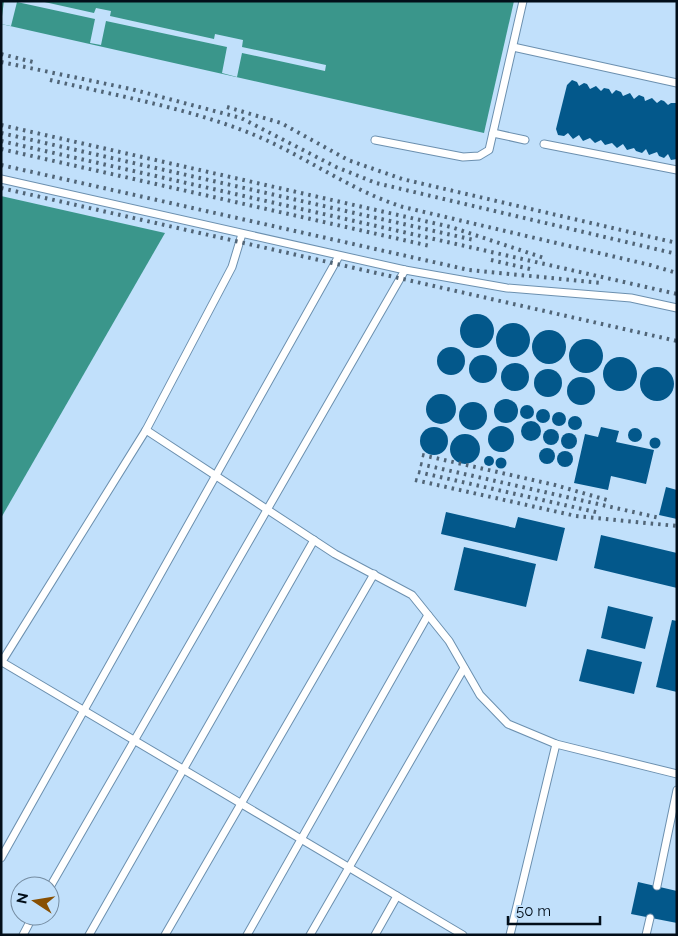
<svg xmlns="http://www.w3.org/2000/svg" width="678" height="936" viewBox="0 0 678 936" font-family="Raleway,sans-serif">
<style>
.water{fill:#3a968b}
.pier{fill:#c1e0fb}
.building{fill:#03588b}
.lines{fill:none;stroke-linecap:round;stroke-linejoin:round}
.lane-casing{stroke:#6c90af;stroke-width:9}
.lane{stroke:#fff;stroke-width:7}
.rail{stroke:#516577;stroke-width:4;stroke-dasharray:2.5 5;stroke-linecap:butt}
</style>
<rect width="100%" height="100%" fill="#c1e0fb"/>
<g class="water">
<path d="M1,1H514L484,133L1,24Z"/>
<path d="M1,196L165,233L1,518Z"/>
</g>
<path class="pier" d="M4,1H40L94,13L96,8L111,11L110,16L214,39L215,34L243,40L242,47L326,65L325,71L242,53L237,77L222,73L227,47L106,21L101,45L90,43L95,19L17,2L11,26L1,24Z"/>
<g class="building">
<path d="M572,80L577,82L579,86L584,83L587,84L590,89L596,86L601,91L604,88L609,89L612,94L616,90L621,92L623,96L630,93L634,99L639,95L644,97L645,101L652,98L657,103L661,100L664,101L668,105L671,103H676L677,159L671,160L668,154L664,158L659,156L657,152L649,155L646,149L642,153L636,151L634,148L627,150L623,144L617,148L612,143L605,145L601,140L595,143L590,138L583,141L579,135L573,139L568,133L564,136L558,135L556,129L567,85Z"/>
<circle cx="477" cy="331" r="17"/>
<circle cx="513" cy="340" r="17"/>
<circle cx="549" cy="347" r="17"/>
<circle cx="586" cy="356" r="17"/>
<circle cx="451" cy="361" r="14"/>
<circle cx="483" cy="369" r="14"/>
<circle cx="620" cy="374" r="17"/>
<circle cx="515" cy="377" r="14"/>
<circle cx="657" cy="384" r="17"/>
<circle cx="548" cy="383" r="14"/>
<circle cx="581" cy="391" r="14"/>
<circle cx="441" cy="409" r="15"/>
<circle cx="506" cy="411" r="12"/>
<circle cx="473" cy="416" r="14"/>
<circle cx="527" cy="412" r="7"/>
<circle cx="543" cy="416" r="7"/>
<circle cx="559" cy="419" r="7"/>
<circle cx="575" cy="423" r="7"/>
<circle cx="531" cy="431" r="10"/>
<circle cx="501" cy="439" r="13"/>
<circle cx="434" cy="441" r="14"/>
<path d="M601,427L619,431L616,442L654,450L646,484L611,476L608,490L574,483L585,434L598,437Z"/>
<circle cx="635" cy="435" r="7"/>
<circle cx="551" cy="437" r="8"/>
<circle cx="569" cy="441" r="8"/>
<circle cx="465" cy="449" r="15"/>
<circle cx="655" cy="443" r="5.5"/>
<circle cx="547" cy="456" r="8"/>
<circle cx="565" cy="459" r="8"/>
<circle cx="489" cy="461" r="5"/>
<circle cx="501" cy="463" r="5.5"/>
<path d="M666,487L677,490V519L659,515Z"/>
<path d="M446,512L515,528L518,517L565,528L557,561L441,534Z"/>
<path d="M601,535L677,553V588L594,568Z"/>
<path d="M464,547L536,564L526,607L454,590Z"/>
<path d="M608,606L653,617L645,649L601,638Z"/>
<path d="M672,620L677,621V692L656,687Z"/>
<path d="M587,649L642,662L634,694L579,681Z"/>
<path d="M638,882L677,891V923L631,914Z"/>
</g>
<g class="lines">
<defs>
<g id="lane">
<path d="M513,47L677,83"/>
<path d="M493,133L525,140"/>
<path d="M375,140L463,157L479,156L489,150L523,1"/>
<path d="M544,144L677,170"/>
<path d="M1,179L405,270L507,288L631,298L677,308"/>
<path d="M146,430L335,554L412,595L449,641L480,695L508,724L556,744L677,774"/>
<path d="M2,662L463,935"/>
<path d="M1,663L146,430L232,267L242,234"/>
<path d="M1,858L339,256"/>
<path d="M657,886L677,790"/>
<path d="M50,887L405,270"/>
<path d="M23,935L33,916"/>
<path d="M89,935L314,540"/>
<path d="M165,935L374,574"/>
<path d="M247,935L428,615"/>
<path d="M310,935L464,668"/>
<path d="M375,935L397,896"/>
<path d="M510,935L556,744"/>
<path d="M646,935L650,918"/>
</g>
</defs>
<use href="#lane" class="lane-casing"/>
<use href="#lane" class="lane"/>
<g class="rail">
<path d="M1,54L37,63"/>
<path d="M1,62L131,89L241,118L336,167L376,183L677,254"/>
<path d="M50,80C118,96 188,108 252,134C304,155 349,190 403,207L650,265L677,273"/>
<path d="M227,107L281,123L348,160L402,179L677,243"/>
<path d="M1,125L451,227L544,258"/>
<path d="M1,133L474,240"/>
<path d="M1,141L677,294"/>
<path d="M1,149L430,246"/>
<path d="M1,165L469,270L602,283"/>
<path d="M1,188L677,341"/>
<path d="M491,260L530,269"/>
<path d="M422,455L555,485L607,500"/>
<path d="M420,464L660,518"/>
<path d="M418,472L600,513"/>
<path d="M415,480L576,516L677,526"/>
</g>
</g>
<rect width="678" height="936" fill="none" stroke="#020e19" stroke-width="5"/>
<g transform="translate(35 901) rotate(282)"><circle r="24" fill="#c1e0fb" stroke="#758ca1"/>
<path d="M0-4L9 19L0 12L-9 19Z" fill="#885003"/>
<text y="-8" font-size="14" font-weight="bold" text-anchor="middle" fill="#020e19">N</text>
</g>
<path d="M508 916v8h92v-8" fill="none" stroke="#020e19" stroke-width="2.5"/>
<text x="516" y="916" font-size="15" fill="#020e19" stroke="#c1e0fb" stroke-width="4" paint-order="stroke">50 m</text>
</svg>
